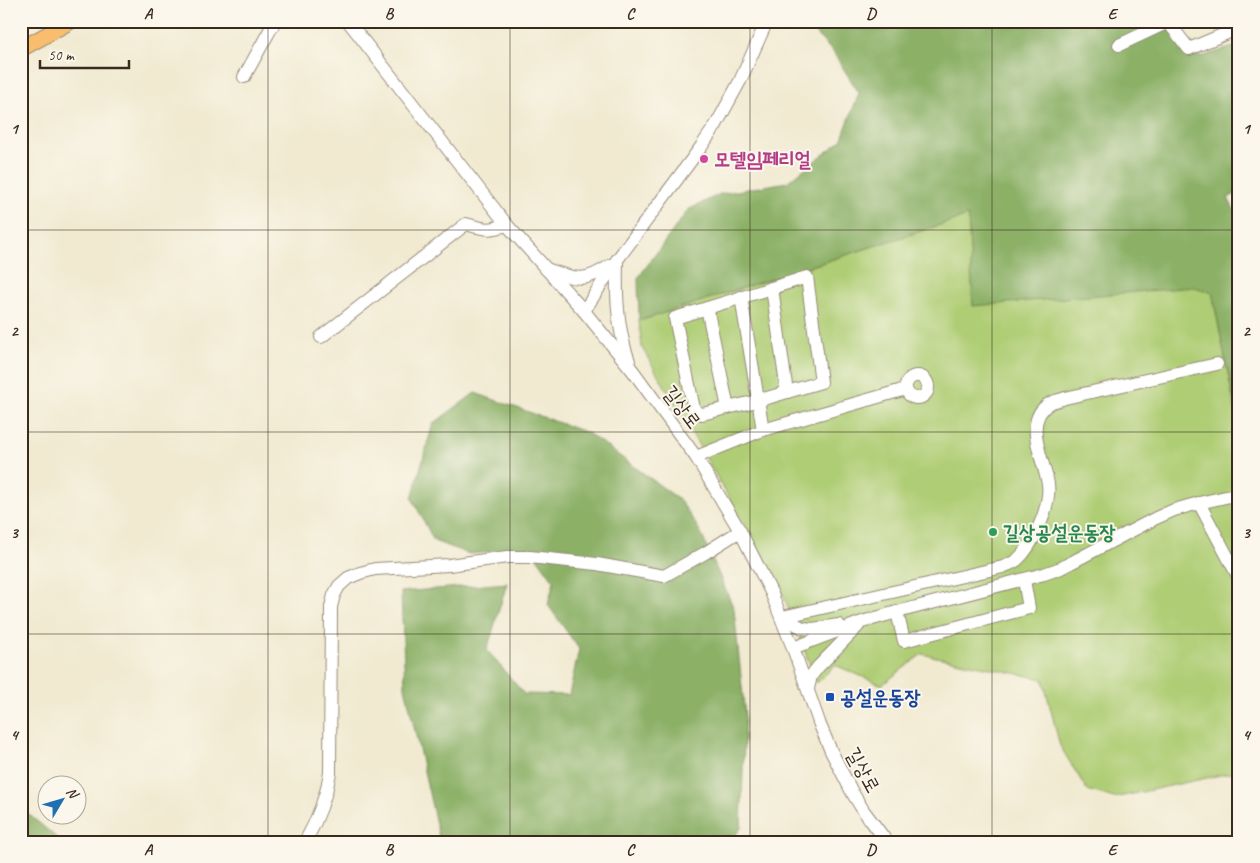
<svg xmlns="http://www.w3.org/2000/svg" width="1260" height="863" viewBox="0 0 1260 863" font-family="Caveat,'Poor Story',sans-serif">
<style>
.green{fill:#afcd74;stroke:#757c49}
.forest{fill:#8bb066;stroke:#636d42}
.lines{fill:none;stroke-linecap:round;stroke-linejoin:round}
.minor-casing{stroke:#968a78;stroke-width:14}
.major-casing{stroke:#968a78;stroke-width:17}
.minor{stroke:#fff;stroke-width:12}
.major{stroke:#f9be6d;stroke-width:15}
.grid{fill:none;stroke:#3b2a1e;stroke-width:1;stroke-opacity:0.55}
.hotel-dot{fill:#d1479c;stroke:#fbf7ec;stroke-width:2}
.leisure-dot{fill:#2e9e5b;stroke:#fbf7ec;stroke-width:2}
.transit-dot{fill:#1a4fb4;stroke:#fbf7ec;stroke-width:2}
.labels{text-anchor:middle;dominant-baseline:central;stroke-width:4;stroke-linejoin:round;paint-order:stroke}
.hotel-label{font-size:20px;font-weight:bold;fill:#b23c85;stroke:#fbf7ec;text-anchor:start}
.street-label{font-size:20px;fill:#3b2a1e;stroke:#fbf7ec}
.leisure-label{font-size:20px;font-weight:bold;fill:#27864d;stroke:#fbf7ec;text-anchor:start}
.transit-label{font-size:20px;font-weight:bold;fill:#164399;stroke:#fbf7ec;text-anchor:start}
.neatline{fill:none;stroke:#3b2a1e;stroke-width:2}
.grid-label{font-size:16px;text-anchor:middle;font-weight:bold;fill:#3b2a1e}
</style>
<rect width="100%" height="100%" fill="#fbf7ec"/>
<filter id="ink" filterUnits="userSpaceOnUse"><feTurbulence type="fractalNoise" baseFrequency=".02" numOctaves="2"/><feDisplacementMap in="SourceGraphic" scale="10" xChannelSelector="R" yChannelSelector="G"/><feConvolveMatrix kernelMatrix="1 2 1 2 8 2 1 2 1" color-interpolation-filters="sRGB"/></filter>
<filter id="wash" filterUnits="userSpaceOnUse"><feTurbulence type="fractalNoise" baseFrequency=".0096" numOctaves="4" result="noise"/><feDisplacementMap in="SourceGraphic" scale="20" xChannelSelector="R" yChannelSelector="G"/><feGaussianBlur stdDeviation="1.12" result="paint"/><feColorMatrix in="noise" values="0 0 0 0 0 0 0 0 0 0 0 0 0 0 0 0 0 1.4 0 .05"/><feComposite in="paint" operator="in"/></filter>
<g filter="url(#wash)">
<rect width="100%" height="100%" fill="#f1ead1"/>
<path class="green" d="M968,216L1212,292L1239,428V771L1114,798L1087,790L1060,746L1043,679L922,654L882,685L835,665L817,683L780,587L664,385L642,348L639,321Z"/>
<g class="forest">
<path d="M804,21H1175L1201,57L1239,45V192L1228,198L1239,219V428L1212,292L1193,287L973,306L968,216L639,321L638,278L688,210L720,194L787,182L841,141L859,93L833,52Z"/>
<path d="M475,393L588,433L680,500L700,531L734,609L745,716L741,828L730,842H440L405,687L401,592L507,583L487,650L524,694L569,695L579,649L548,605L554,581L531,549L469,554L434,541L412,498L433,424Z"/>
<path d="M21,808L62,842H21Z"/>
</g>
</g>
<g filter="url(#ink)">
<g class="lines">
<defs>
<g id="minor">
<path d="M348,21L507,225L584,311"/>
<path d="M767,21L740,81L716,125L701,147L617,260L584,311L633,371L696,457L740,531L771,592L793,648L820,725L831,751L852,792L863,810L887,842"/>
<path d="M1119,45L1168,22L1189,49L1239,28"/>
<path d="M244,77L275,21"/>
<path d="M617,260C616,294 617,329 629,361"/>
<path d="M546,269C576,279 583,284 611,265"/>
<path d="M807,277L821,382L757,401L702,414L697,412L694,409L675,318Z"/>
<path d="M772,288L787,392"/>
<path d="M741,297L763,430"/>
<path d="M707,308L728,408"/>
<path d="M321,337L466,224C484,229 488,231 507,225"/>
<circle cx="917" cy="387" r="11"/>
<path d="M696,457L763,430L906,389"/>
<path d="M1199,503L1239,578"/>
<path d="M897,612L904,641L1029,608L1024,580"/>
<path d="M782,617L1003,567C1007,565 1013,563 1017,560C1033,546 1051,506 1048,484C1044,459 1021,421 1050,403C1054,401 1060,400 1065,398L1217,364"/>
<path d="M782,617L803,628L813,629L839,625"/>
<path d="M793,648L862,622L897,612L1044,574L1061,568L1156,518L1174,510L1199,503L1239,494"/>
<path d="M808,689L811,676L818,667L858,626"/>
<path d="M305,842C318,819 326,799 330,773L331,607L334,595L339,586L348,578L360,573L375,569L449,565L507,557H530L597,564L664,576L705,553L740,531"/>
</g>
<path id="major" d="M21,49L71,21"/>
</defs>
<use href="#minor" class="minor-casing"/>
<use href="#major" class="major-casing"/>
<use href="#minor" class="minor"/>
<use href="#major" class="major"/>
</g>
</g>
<path class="grid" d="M268,21V842M510,21V842M750,21V842M992,21V842M21,230H1239M21,432H1239M21,634H1239"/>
<circle class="hotel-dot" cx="704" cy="159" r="5"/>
<circle class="leisure-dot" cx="993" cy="532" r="5"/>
<rect class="transit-dot" x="825" y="692" width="10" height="10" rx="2.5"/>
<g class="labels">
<g class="hotel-label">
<text x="714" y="159">모텔임페리얼</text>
</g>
<g class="street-label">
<text transform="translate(682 407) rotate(53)">길상로</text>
<text transform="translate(863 770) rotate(61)">길상로</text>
</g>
<g class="leisure-label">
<text x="1003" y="532">길상공설운동장</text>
</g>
<g class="transit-label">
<text x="840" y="697">공설운동장</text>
</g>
</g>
<rect width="1260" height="863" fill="none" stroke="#fbf7ec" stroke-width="55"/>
<g transform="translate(62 800) rotate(52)"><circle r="24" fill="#fbf7ec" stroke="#aea59a"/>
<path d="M0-4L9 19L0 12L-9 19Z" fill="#1f6fb2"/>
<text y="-8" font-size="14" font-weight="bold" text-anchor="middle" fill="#3b2a1e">N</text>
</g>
<path d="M40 60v8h89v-8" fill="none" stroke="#3b2a1e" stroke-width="2.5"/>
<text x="48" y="60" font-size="15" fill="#3b2a1e" stroke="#fbf7ec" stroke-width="4" paint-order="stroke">50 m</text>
<rect x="28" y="28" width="1204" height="808" class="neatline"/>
<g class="grid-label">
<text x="148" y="19">A</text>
<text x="389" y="19">B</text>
<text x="630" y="19">C</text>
<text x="871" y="19">D</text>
<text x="1112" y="19">E</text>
<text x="14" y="134">1</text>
<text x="1246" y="134">1</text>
<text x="14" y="336">2</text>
<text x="1246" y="336">2</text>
<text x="14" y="538">3</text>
<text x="1246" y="538">3</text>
<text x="14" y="740">4</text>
<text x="1246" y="740">4</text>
<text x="148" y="855">A</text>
<text x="389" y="855">B</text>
<text x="630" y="855">C</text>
<text x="871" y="855">D</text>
<text x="1112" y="855">E</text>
</g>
</svg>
